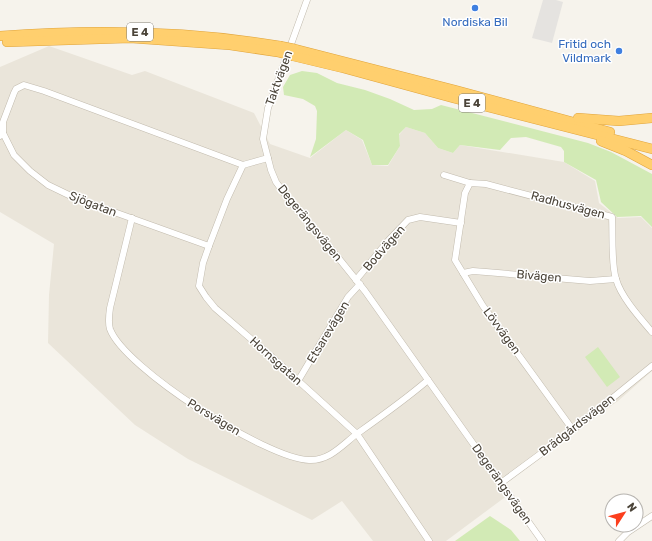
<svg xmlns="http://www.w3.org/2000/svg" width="652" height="541" viewBox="0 0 652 541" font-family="Rubik,sans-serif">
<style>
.residential{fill:#eae5da}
.green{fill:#d2eab5}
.parking{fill:#e5e3e0}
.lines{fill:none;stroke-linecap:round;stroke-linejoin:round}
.minor-casing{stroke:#c2bbae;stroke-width:7}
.highway-casing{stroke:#e0a43c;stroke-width:10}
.minor{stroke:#fff;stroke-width:6}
.highway{stroke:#ffcf6e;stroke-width:9}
.highway-bridge-casing{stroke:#e0a43c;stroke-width:10;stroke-linecap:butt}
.highway-bridge{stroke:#ffcf6e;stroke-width:9}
.shop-dot{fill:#3f7fe0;stroke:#fff;stroke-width:1.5}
.labels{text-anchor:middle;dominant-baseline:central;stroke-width:3;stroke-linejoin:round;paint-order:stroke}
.shield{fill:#fff;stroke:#817c74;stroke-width:1}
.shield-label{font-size:11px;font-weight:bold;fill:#4b4439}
.shop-label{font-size:12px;fill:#366cbe;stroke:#fff}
.street-label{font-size:12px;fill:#4b4439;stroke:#fff}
</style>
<rect width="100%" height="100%" fill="#f6f3ec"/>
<path class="residential" d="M49,46L132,75L145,71L254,113L270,144L310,158L346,130L362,140L372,165L388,166L400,146L399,135L406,127L425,133L438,148L453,153L460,145L564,162L595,181L599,203L618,218L641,217L652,228V371L618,401L505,481L512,492L446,541H373L342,501L312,520L188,459L135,425L48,343L49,295L54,244L0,212V67Z"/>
<g class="green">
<path d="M302,71L317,73L337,83L365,90L390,99L414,110L432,109L441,105L588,143L611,152L652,174V227L641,216L617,217L601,202L596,180L564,162V151L561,147L526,137L511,138L500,150L460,145L453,153L438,148L425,133L406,127L399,134L400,146L388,165H372L363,140L346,130L310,157L316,139L317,111L315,106L303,99L284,95L283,87L290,75Z"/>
<path d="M598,347L620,377L607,387L585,357Z"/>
<path d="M490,516L511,530L520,541H455Z"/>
</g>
<path class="parking" d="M543,0H556L563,2L552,43L532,38Z"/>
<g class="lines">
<defs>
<g id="minor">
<path d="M307,0L268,108L263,139L271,170L276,182L293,205L332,250L365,291L542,541"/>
<path d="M3,133V122L14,93L16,89L24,85L44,91L243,165L268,158"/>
<path d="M0,136L3,133L14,155L30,171L48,185L75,198L209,246"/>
<path d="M243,165L227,199L209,246L203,263L199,286L206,297L215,308L272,357L357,434L429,541"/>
<path d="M444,175L470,183"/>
<path d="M132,218L110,308C109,315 108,323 110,329C124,368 267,459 309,460C330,461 343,444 358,433C382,416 406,399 428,380"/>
<path d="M463,273L473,271L486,272L590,281L616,279"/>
<path d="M356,280L388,241L408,220L420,217L461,223"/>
<path d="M298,381L348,297L360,284"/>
<path d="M573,430L483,306L455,260L465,193L470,183L486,184L612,217C613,233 611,264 616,279C621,297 640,318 652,332"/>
<path d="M501,483L573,430L652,366"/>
<path d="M619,541L628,532L652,516"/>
</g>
<g id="highway">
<path d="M0,36C94,29 187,30 280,46"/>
<path d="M7,42L130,38L230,45L277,52"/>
<path d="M295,49L455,90L610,132"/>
<path d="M293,56L343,68L453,98L652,149"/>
<path d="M578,118L619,121L652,118"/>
<path d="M601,141L626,151L652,165"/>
</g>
</defs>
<use href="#minor" class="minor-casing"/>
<use href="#highway" class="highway-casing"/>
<use href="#minor" class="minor"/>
<use href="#highway" class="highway"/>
<defs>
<g id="highway-bridge">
<path d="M280,46L295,49"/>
<path d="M277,52L293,56"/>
</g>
</defs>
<use href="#highway-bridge" class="highway-bridge-casing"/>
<use href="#highway-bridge" class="highway-bridge"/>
</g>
<g class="shop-dot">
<circle cx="475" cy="8" r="4"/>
<circle cx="619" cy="51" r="4"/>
</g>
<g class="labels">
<g class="shield">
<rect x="127" y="23" width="26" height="18" rx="3"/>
<rect x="459" y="94" width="26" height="18" rx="3"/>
</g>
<g class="shield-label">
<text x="140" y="32">E 4</text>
<text x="472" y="103">E 4</text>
</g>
<g class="shop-label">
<text x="475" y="22">Nordiska Bil</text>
<text x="611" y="44" text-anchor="end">Fritid och<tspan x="611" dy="14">Vildmark</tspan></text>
</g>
<g class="street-label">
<text transform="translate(279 78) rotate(-70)">Taktvägen</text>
<text transform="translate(93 204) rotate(21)">Sjögatan</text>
<text transform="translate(568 205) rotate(15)">Radhusvägen</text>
<text transform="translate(310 223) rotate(51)">Degerängsvägen</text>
<text transform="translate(384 248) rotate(-49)">Bodvägen</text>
<text transform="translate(539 276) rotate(5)">Bivägen</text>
<text transform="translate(502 331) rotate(54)">Lövvägen</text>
<text transform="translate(328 332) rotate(-59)">Etsarevägen</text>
<text transform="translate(276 361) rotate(42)">Hornsgatan</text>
<text transform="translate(214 417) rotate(31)">Porsvägen</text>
<text transform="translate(577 425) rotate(-38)">Brädgårdsvägen</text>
<text transform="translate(502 484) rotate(55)">Degerängsvägen</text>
</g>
</g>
<g transform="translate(624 513) rotate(54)"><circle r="19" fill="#ffffff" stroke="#b7b4b0"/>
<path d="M0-3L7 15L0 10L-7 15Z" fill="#fc3f1d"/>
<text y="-6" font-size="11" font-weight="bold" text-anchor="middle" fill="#4b4439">N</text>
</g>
</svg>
